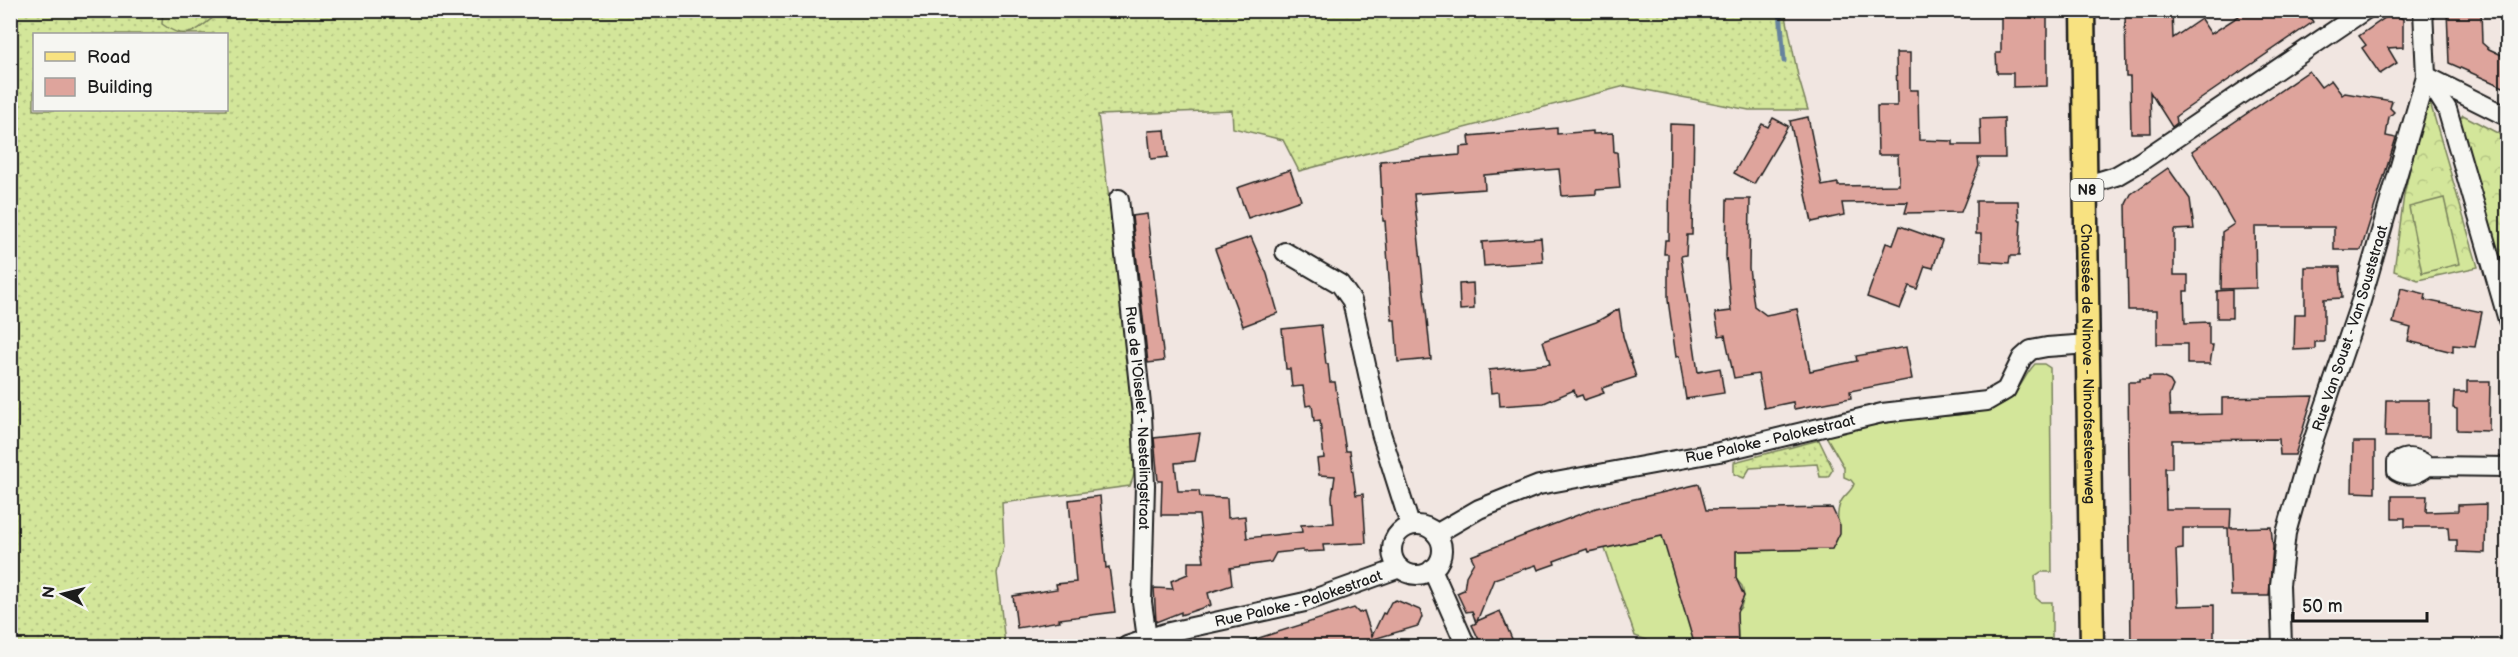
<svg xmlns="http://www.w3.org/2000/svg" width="2518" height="657" viewBox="0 0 2518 657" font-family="'Balsamiq Sans',sans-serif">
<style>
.grass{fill:url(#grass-dots);stroke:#78815b;stroke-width:1.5;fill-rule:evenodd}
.forest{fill:url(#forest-crowns);stroke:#78815b;stroke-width:1.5}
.garden{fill:#d3e69a;stroke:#78815b;stroke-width:1.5}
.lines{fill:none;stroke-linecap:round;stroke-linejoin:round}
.stream{stroke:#66839d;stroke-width:5}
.building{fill:#dea49c;stroke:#1c1c1c;stroke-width:1.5}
.minor-casing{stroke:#1c1c1c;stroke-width:22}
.major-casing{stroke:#1c1c1c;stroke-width:27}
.minor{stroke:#f6f6f2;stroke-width:18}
.major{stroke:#f8e281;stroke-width:22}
.labels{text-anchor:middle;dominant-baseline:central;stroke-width:4.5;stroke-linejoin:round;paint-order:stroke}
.shield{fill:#f6f6f2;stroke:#5d5d5c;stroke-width:1.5}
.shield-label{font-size:14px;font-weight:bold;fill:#1c1c1c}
.street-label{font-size:15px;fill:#1c1c1c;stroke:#f6f6f2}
</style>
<defs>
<pattern id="grass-dots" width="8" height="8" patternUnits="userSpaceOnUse" patternTransform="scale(1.5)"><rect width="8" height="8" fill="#d3e69a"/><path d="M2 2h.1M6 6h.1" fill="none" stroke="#b5c584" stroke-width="1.8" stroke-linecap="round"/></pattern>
<pattern id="forest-crowns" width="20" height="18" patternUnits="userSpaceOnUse" patternTransform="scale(1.5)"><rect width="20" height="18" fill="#d3e69a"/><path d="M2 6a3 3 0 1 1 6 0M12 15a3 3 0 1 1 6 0" fill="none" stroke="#b5c584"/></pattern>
</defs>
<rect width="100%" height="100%" fill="#f1e6e1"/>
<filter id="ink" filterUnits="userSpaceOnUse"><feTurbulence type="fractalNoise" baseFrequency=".0167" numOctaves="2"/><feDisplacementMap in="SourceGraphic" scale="12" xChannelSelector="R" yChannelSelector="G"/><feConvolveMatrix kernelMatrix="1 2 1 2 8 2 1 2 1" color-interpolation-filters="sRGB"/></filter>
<g filter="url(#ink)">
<g class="grass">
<path d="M10,11H1785L1798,76L1808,110H1749L1625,86L1299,171L1283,140L1233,128L1232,110L1098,115C1109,196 1119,278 1127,360C1131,396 1145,453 1130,486L1002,503L1004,547L997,573L1005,644L987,646H11ZM34,34H226V110H34Z"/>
<path d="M1819,440L1833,469L1828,477H1820L1817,464L1750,468L1744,478L1734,474V462Z"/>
</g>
<g class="forest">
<path d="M163,10L214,11L215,16C195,32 186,42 162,24Z"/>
<path d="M2427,92L2478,267L2418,280L2394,271L2404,195Z"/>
<path d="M2463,115L2507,138V279L2458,121Z"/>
</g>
<g class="garden">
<path d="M2444,198L2459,264L2422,273L2409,207Z"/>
<path d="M2035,364H2044L2050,368L2052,572H2041L2035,576L2036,598L2041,602H2052V646H1839L1834,639L1738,641L1737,612L1741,607L1744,596L1742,586L1736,579V551L1831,549C1845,534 1833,521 1840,504C1842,496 1851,493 1854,484L1851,480L1844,477V467L1826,436C1854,428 1884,422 1913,419C1942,415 1981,417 2007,401C2020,392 2024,375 2035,364Z"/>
<path d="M1681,531L1694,643H1700V646H1648L1647,640L1635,636L1603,543Z"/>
</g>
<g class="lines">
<path class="stream" d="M1780,10L1784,61"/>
</g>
<g class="building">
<path d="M2001,10H2047V86L2013,87V73H1997L1996,53H2001Z"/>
<path d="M2125,10L2172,11L2173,38L2201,19L2211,34L2239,16L2236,10H2306L2313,22L2176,116L2177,123L2172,127L2150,92L2151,133H2131L2130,77H2126Z"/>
<path d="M2447,10H2481L2482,43L2489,49L2506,57L2504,63L2508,65V89L2449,63Z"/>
<path d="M2392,13L2403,19V47L2388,48L2397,63L2380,74L2362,48L2366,45L2359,36Z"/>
<path d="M1896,53H1910V90H1918L1919,140L1953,141V145H1981L1980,119L2004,118L2005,158H1978L1979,166L1961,212L1905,213L1908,202L1842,203L1844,215L1812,222L1790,121L1808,117L1822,186L1838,183V186L1899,185L1898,155H1878L1877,106H1897Z"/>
<path d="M2309,71L2321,87L2331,80L2342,95L2345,93L2392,101L2390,108L2394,112L2389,117L2386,136L2396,138L2361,250H2334V227H2255L2256,288L2221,289L2222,232L2234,224L2192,151Z"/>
<path d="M1773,118L1788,126L1754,184L1734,173L1762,124L1768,127Z"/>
<path d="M1670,124L1694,125L1692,235H1687L1686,255L1681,256L1698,372L1720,368L1724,393L1686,399L1679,356L1676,357L1668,300V254H1664L1665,240H1669Z"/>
<path d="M1557,128V134L1593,131V134L1613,133L1614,152H1617L1620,188L1596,190V194L1562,196L1559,169L1484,175L1485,189L1414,194L1431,359L1398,362L1395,320H1392L1385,221H1383L1380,161L1460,155V147L1470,146L1469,136Z"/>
<path d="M1165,130L1168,157L1151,159L1148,131Z"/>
<path d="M2168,168L2190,199L2194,229L2174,230V275H2188V291H2184L2185,323L2209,322V345H2213L2210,364H2187V344H2157V310H2128L2126,204L2131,194Z"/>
<path d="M1290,170L1301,200L1248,218L1237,188Z"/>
<path d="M1727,199H1750L1749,268L1754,306L1766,315L1797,309L1810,371L1857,361L1856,356L1906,347L1912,379L1850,391L1851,398L1794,409L1793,402L1764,408L1758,374L1734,378L1725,335L1719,336L1715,313L1731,311L1726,256Z"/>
<path d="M1976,201H2018L2019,220H2021L2019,256H2010L2009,263L1981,261V234H1976Z"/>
<path d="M1147,214L1164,361L1148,363L1132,216Z"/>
<path d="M1900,226L1942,241L1933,268L1925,266L1917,289L1909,286L1900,309L1867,297L1886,243L1893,245Z"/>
<path d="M1251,237L1267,274L1278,313L1243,326L1215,249Z"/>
<path d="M1541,238L1543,262L1484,266L1482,242Z"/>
<path d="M2305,267H2340L2342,298L2324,299V342H2315V349L2294,350L2295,314H2305Z"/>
<path d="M1473,283L1474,309L1460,310L1459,284Z"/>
<path d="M2401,288L2426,294L2425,300L2482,312L2475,347L2453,345V352L2408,341L2411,328L2393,323Z"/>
<path d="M2232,290V318H2217V291Z"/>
<path d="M1619,309L1623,336L1636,377L1602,388L1604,393L1584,400L1582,395L1576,397L1574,390L1544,403L1500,406L1499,392L1491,393L1489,370L1550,364L1543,341L1596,322Z"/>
<path d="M1321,325L1326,364H1328L1330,382H1335L1346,451H1350L1356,495L1363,494L1366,543L1323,545L1324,551L1303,552V550L1276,553L1271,562L1230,568L1232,585L1208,593L1211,605L1181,615V612L1156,622L1154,588L1173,589L1171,581L1188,574V562H1204L1199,515H1161L1162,481H1158L1154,438L1200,433L1195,461L1175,463L1178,491H1199L1200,497L1227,498L1228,518L1245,516L1247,538L1302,532L1301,525L1334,523L1332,497L1335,476L1319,475L1317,459L1324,458L1320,420L1314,421L1312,405L1306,406L1303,386L1292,387L1290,369H1286L1282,329Z"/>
<path d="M2149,377H2162L2170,381L2173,386L2169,396L2170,415L2222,414V398L2313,396L2295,455H2280L2279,439L2172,440V468H2165L2166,509H2231L2230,528L2271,527L2273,547L2269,596H2231L2228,528H2183V549L2176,550L2178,606L2214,605V646H2131L2128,382H2139V380H2149Z"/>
<path d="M2467,381H2490L2489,431L2457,430V409L2453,408L2454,392H2467Z"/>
<path d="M2386,400H2429V437H2385Z"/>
<path d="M2353,442H2375V493L2352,492Z"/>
<path d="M1699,484L1706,510L1832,508L1840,525V533L1832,549L1736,551V578L1744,596L1737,612L1738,646H1700V643H1694L1662,536L1588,552L1587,549L1554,561L1555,564L1538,570L1536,565L1494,579L1477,621L1500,611L1515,646H1482L1472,625L1476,623L1472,611L1466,612L1457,593L1464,590L1466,576L1474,562L1471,556L1596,508Z"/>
<path d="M1100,496L1106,568L1109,567L1115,612L1059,619L1060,621L1017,628L1013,596L1057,589L1056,584L1076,582L1069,500Z"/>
<path d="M2392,496H2427L2426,512L2458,511V505L2486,504L2485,553L2457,552V540H2449L2448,527H2405V518H2392Z"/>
<path d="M1396,600L1420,610L1422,617L1418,626L1350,646H1243V643L1354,608L1359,613L1364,611L1372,636L1383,613L1385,614L1391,602Z"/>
</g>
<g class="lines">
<defs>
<g id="minor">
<path d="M2426,76L2447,109L2508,320"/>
<path d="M2428,77L2508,117"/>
<path d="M2087,185L2116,176L2140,162L2365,10"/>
<path id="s1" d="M1119,199L1142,414L1145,485L1142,602L1148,646"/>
<path d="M1285,252L1340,284L1352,301L1381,433L1410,525"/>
<path d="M2428,466C2418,474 2409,478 2397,471V462C2409,455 2418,458 2428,466L2508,467"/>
<circle cx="1417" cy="550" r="25"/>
<path id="s2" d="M1436,534L1479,509L1539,485L1719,452L1882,413L1987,401L2006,390L2022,358L2031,350L2047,347L2089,344"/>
<path d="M1432,569L1466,646"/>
<path id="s3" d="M1127,646L1165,633L1305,602L1400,568"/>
<path id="s4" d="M2282,646L2280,585L2286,533L2307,459L2361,301L2426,76L2423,10"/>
</g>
<g id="major">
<path id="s5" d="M2083,10L2092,646"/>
</g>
</defs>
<use href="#minor" class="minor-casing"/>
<use href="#major" class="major-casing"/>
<use href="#minor" class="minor"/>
<use href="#major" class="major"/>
</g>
</g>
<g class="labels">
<rect class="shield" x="2070.5" y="179" width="33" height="22" rx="4.5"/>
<g class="shield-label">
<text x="2087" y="190">N8</text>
</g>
<g class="street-label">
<text stroke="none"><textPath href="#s4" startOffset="328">Rue Van Soust - Van Souststraat</textPath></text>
<text stroke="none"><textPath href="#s5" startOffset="354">Chaussée de Ninove - Ninoofsesteenweg</textPath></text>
<text stroke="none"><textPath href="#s1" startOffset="220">Rue de l'Oiselet - Nestelingstraat</textPath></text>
<text stroke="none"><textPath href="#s2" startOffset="350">Rue Paloke - Palokestraat</textPath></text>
<text stroke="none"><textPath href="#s3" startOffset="178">Rue Paloke - Palokestraat</textPath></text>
</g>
</g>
<rect width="2518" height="657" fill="none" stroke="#f6f6f2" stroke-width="36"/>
<rect x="18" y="18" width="2482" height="621" fill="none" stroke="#1c1c1c" stroke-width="2" filter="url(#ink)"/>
<rect x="33" y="33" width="195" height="78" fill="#f6f6f2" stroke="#9f9f9c" stroke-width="1.5"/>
<rect x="45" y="52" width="30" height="9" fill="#f8e281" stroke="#9f9f9c" stroke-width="1.5"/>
<text x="87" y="63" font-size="18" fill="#1c1c1c">Road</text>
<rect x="45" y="78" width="30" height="18" fill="#dea49c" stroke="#9f9f9c" stroke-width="1.5"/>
<text x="87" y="93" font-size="18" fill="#1c1c1c">Building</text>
<g transform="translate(63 594) rotate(277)" stroke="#f6f6f2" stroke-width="4.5" paint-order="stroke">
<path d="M0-4.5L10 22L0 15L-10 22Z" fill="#1c1c1c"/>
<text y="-9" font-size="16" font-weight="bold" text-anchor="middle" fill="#1c1c1c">N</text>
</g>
<path d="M2293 612v9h134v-9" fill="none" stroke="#1c1c1c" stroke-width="3"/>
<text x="2302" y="612" font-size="18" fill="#1c1c1c" stroke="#f6f6f2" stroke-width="4.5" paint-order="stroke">50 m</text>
</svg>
